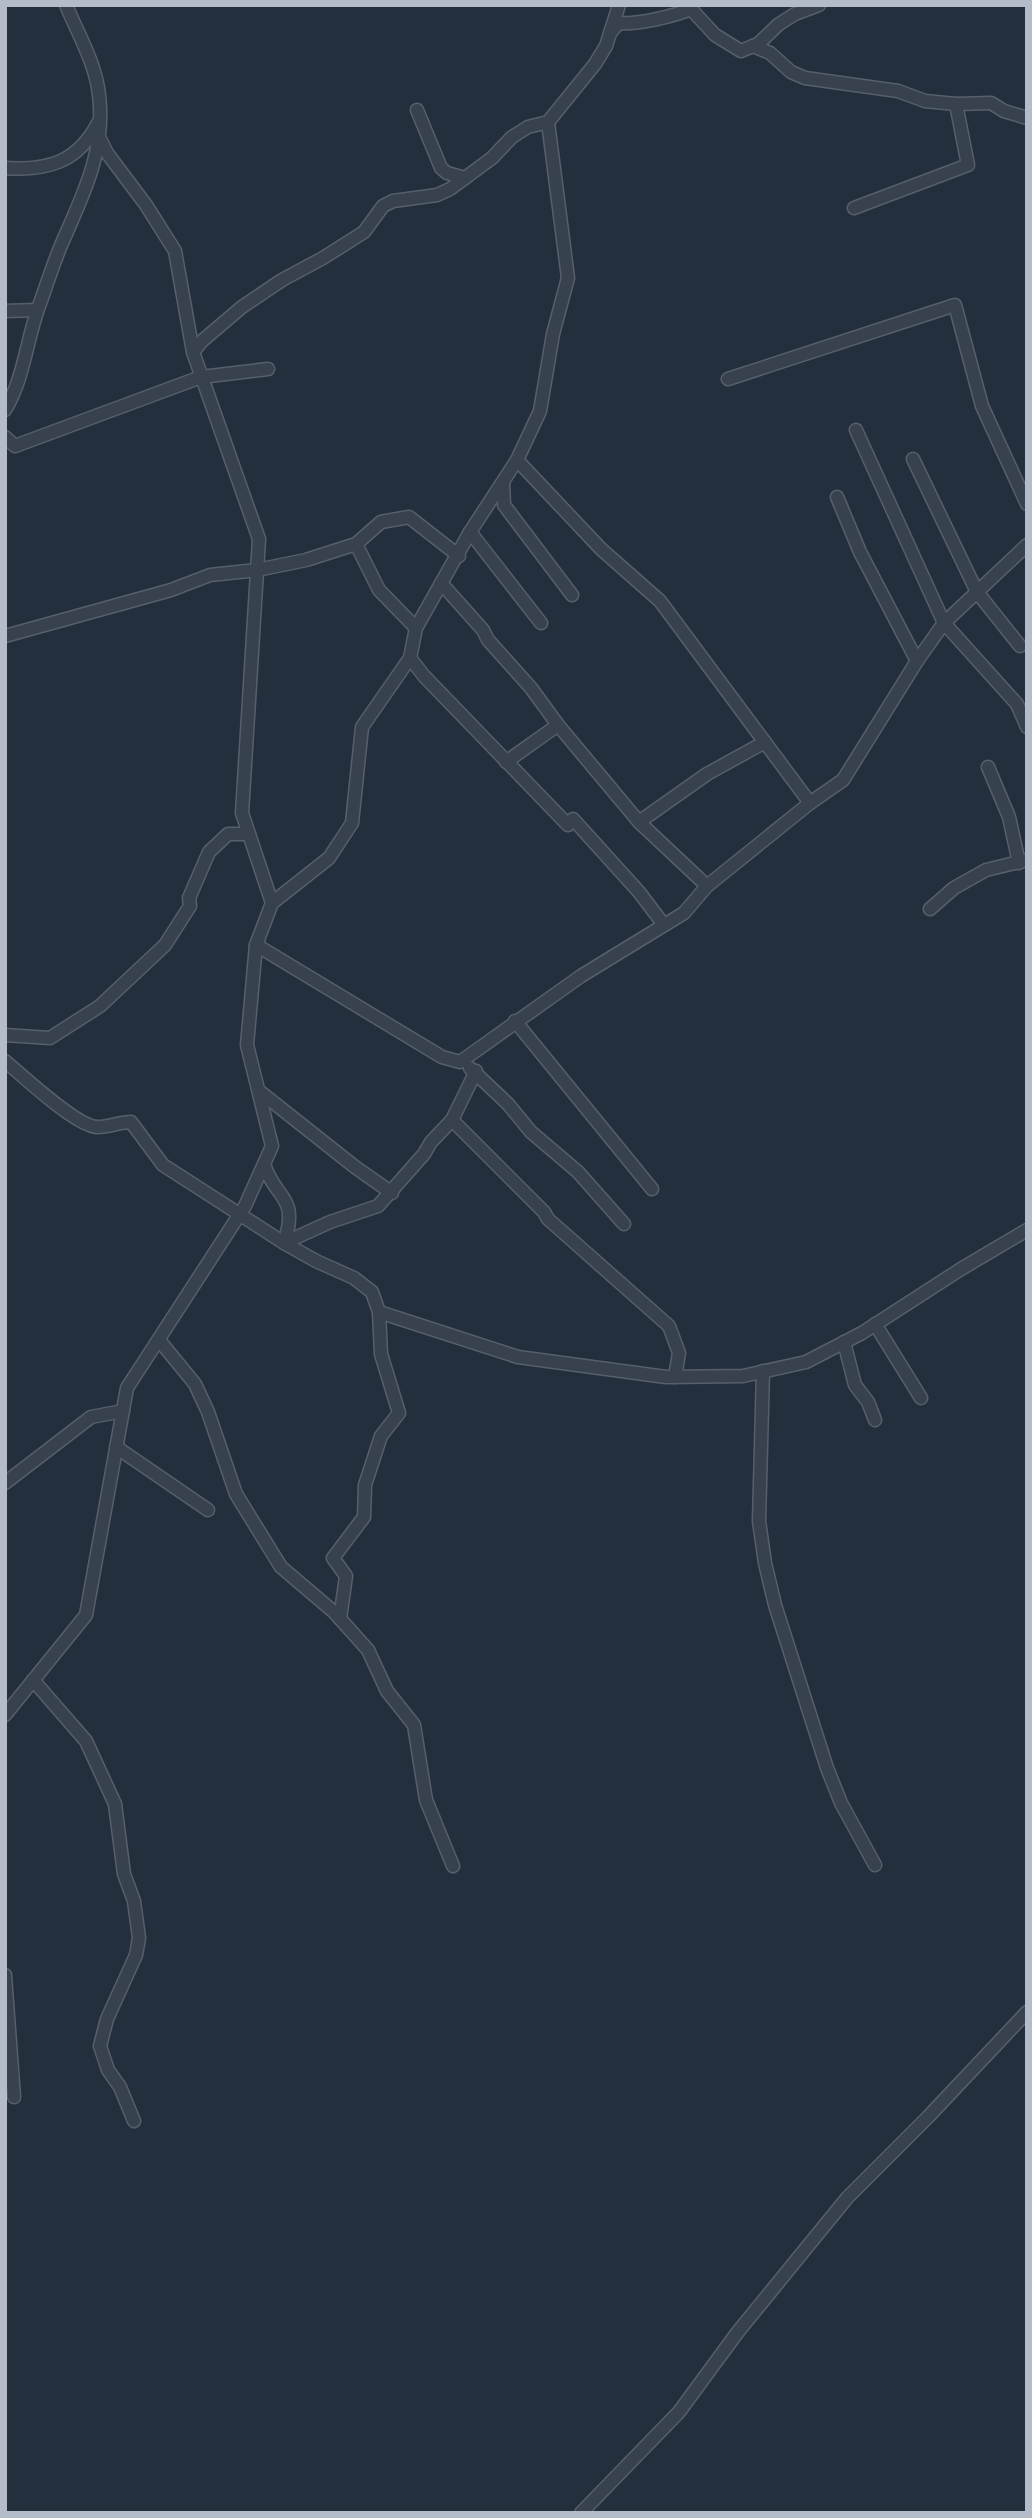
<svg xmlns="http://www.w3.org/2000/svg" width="1032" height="2518" viewBox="0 0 1032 2518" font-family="'Varela Round',sans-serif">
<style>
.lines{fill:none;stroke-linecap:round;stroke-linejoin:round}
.minor-casing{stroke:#565f6c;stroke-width:15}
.minor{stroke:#38414e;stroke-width:12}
</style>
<rect width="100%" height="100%" fill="#242f3e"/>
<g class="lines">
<defs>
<g id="minor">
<path d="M610,33L619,23C637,25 674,16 691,9L715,35L741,51L758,44L779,24L795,14L819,5"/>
<path d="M753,46L770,53L791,72L805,78L898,91L925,101L956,104L991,103L1004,111L1027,118"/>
<path d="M417,110L441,168L447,173L465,178"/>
<path d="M5,168C48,171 78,162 98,123"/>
<path d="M854,208L968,165L956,104"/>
<path d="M5,311L37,310"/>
<path d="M193,352L202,341L242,307L282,280L323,258L364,232L383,206L393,201L437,195L450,189L492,158L512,137L528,127L548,122L595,64L606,46L619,5"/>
<path d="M728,379L955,305L982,406L1027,504"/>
<path d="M5,410C24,378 26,343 38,309C46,287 53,264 62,243C83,195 106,150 99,95C96,64 78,34 66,5"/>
<path d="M856,430L944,623L1017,704L1027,727"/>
<path d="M5,437L15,446L201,377L268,369"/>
<path d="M913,459L977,592L1020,646"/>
<path d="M517,460L601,549L660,601L810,803"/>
<path d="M503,482L504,505L572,595"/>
<path d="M837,497L860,552L917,661"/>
<path d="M470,532L541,623"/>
<path d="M356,544L379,590L416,628"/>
<path d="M441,583L483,630L488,640L531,688L558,725L506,762"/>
<path d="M5,636L171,590L210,575L257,570L306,560L356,544L381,522L409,517L459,556"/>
<path d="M410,658L424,676L568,825"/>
<path d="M558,725L639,822L707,886"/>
<path d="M988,767L1009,817L1019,863"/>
<path d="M573,819L639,892L664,925"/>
<path d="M639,822L707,774L765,742"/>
<path d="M272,903L329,858L352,823L362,727L410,658L416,628L470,532L517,460L540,411L553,334L568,278L548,122"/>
<path d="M930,909L954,888L986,870L1027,860"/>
<path d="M256,945L442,1057L460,1062L581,976L684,913L707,886L810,803L843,780L917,661L944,623L1027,545"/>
<path d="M515,1021L652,1189"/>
<path d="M5,1035L50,1038L100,1006L165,945L190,906L189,898L209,852L228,834H249"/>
<path d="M5,1061C23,1076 78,1128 98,1127C110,1127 119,1122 131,1122L163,1165L284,1243L316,1261L354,1278L372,1292L379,1312L381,1354L399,1413L381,1436L365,1485L364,1517L333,1558L346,1576L340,1619"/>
<path d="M470,1068L508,1104L531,1132L578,1172L624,1224"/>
<path d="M259,1091L355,1167L392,1193"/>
<path d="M452,1120L544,1212L548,1219L669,1326L679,1353L675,1377"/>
<path d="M264,1164C275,1200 300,1195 284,1243L330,1222L378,1206L424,1154L431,1142L452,1120L476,1071"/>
<path d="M379,1312L518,1357L666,1377L743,1376L806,1362L862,1333L961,1269L1027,1230"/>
<path d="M875,1324L921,1398"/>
<path d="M159,1340L195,1384L208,1412L236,1494L281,1567L334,1612L368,1650L387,1691L414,1725L426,1800L453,1866"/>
<path d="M844,1342L855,1385L868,1402L875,1420"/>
<path d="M763,1371L759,1521L765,1563L775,1605L827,1768L841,1803L875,1865"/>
<path d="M116,1447L208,1510"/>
<path d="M5,1483L91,1417L123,1411"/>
<path d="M33,1680L86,1741L115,1804L124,1874L134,1901L139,1938L136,1955L107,2019L100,2046L108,2070L120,2087L134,2121"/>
<path d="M5,1715L86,1615L127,1388L245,1206L272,1146L247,1045L256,945L272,903L242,813L259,539L193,352L175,251L146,205L107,153L100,139"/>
<path d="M5,1975L14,2097"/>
<path d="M581,2513L679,2412L737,2333L847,2198L928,2117L1027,2012"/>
</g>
</defs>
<use href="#minor" class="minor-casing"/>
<use href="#minor" class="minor"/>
</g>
<rect width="1032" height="2518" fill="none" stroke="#b4bcc9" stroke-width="14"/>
</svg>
